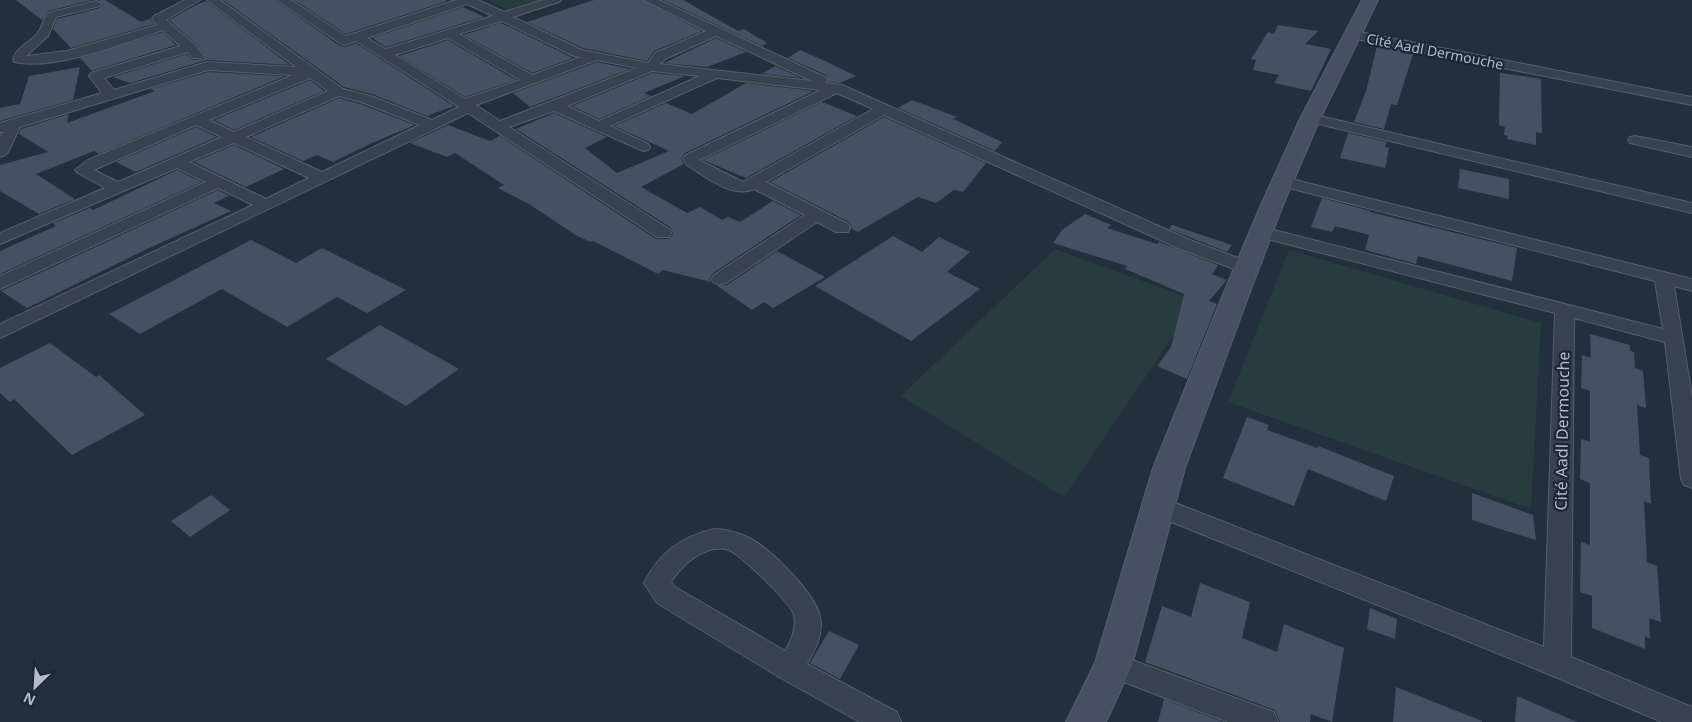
<svg xmlns="http://www.w3.org/2000/svg" width="1692" height="722" viewBox="0 0 1692 722" font-family="'Noto Sans',sans-serif">
<style>
.green{fill:#263c3f}
.building{fill:#455162}
.lines{fill:none;stroke-linecap:round;stroke-linejoin:round}
.minor-casing{stroke:#565f6c;stroke-width:2}
.secondary-casing{stroke:#565f6c;stroke-width:2}
.minor{fill:#38414e;fill-rule:evenodd}
.secondary{fill:#465061;fill-rule:evenodd}
.labels{text-anchor:middle;dominant-baseline:central;stroke-width:4.5;stroke-linejoin:round;paint-order:stroke}
.far-street-label{font-size:14px;fill:#b4bcc9;stroke:#1d2633}
.street-label{font-size:16px;fill:#b4bcc9;stroke:#1d2633}
</style>
<rect width="100%" height="100%" fill="#242f3e"/>
<g class="green">
<path d="M488,0H539L508,10Z"/>
<path d="M1055,249L1197,301L1064,497L901,396Z"/>
<path d="M1289,250L1541,323L1531,509L1228,402Z"/>
</g>
<g class="building">
<path d="M16,0H92L48,11L42,20Z"/>
<path d="M98,0H105L141,22L150,19L154,24L71,48L53,29L57,19L100,8L104,4Z"/>
<path d="M223,0H275L340,46L346,47L356,43L454,106L427,116L372,94L344,87Z"/>
<path d="M294,0H445L447,1L346,34Z"/>
<path d="M594,0H642L702,31L654,51L647,61L583,48L527,22Z"/>
<path d="M663,0H683L738,31L744,29L767,43L762,46Z"/>
<path d="M206,1L290,65L207,60L130,83L113,77L186,54L193,60L203,59L204,54L195,43L169,20L196,5Z"/>
<path d="M463,7L484,17L386,47L372,38Z"/>
<path d="M500,23L510,27L573,58L532,73L464,35Z"/>
<path d="M1278,25L1318,31L1305,44L1331,49L1311,91L1274,83L1279,75L1253,70L1256,60L1251,59L1268,32L1274,34Z"/>
<path d="M163,32L176,45L92,71L80,58Z"/>
<path d="M716,38L746,52L707,67L664,63Z"/>
<path d="M448,40L516,80L465,97L399,56Z"/>
<path d="M1377,46L1404,50L1403,53L1413,54L1397,105L1391,104L1384,129L1354,122L1366,91Z"/>
<path d="M800,50L825,61L856,76L840,83L828,82L826,75L788,58Z"/>
<path d="M597,62L630,69L530,107L513,93Z"/>
<path d="M775,66L801,78L762,74Z"/>
<path d="M80,67L73,100L0,121V108L20,104L29,76Z"/>
<path d="M208,72L285,76L99,154L94,151L36,174L75,199L39,214L0,191V165L48,152L19,134L21,129L69,114L67,123L155,91L150,89Z"/>
<path d="M652,73L685,76L644,93L651,96L599,119L572,106Z"/>
<path d="M1500,73L1541,79L1542,133L1536,132V145L1507,139L1508,136L1504,135L1505,127L1499,125Z"/>
<path d="M310,80L324,91L234,130L214,120Z"/>
<path d="M746,83L814,91L685,153L681,158L684,164L641,187L687,213L700,207L722,220L728,217L740,222L773,201L801,215L713,273L709,279L711,282L663,270L658,274L593,241L591,242L577,236L529,204L498,188L504,185L455,153L447,157L410,143L448,125L490,141L500,136L656,239H669L673,234L670,227L516,129L554,113L607,137L585,148L617,173L669,151L614,126L666,103L692,114Z"/>
<path d="M339,98L360,104L415,125L372,143L333,162L317,155L303,161L251,137Z"/>
<path d="M912,100L957,117L953,119L1002,142L995,151L898,108Z"/>
<path d="M822,102L857,116L746,178L703,160Z"/>
<path d="M884,117L986,163L963,192L954,190L936,203L918,197L858,232L852,229L849,222L770,182Z"/>
<path d="M196,127L217,137L136,172L116,162Z"/>
<path d="M1348,133L1387,142L1385,147L1389,148L1385,168L1340,158Z"/>
<path d="M234,145L284,169L246,187L194,162Z"/>
<path d="M1460,169L1509,179V199L1458,188Z"/>
<path d="M177,170L202,182L0,274V251L56,226L53,223L90,208L93,210Z"/>
<path d="M218,190L229,196L214,203L231,211L147,249L27,308L1,291Z"/>
<path d="M1322,198L1370,211V212L1517,248L1512,281L1418,256L1416,264L1365,250L1369,235L1335,226L1332,232L1311,227Z"/>
<path d="M1085,214L1111,225L1107,228L1157,244L1159,242L1218,265L1212,274L1227,280L1209,301L1217,304L1187,379L1157,366L1171,347L1184,294L1125,269L1127,266L1053,243L1062,230Z"/>
<path d="M1172,225L1232,245L1227,252L1169,229Z"/>
<path d="M893,236L922,252L939,237L970,252L947,272L980,289L911,341L815,286Z"/>
<path d="M251,240L296,263L322,248L406,290L367,313L337,297L287,327L222,289L140,334L109,314Z"/>
<path d="M777,251L825,277L773,308L764,302L752,310L716,285H727Z"/>
<path d="M380,325L459,369L406,406L326,359Z"/>
<path d="M1590,334L1630,345V351L1634,352L1635,368L1643,371L1646,408L1637,405L1640,455L1649,458L1650,483L1651,504L1644,501L1647,562L1657,566L1661,622L1649,618L1650,639L1645,636V649L1592,628V596L1580,592L1581,542L1590,545V483L1580,479L1581,439L1590,442V391L1581,388L1582,355L1591,358Z"/>
<path d="M50,343L96,377L99,375L145,415L72,455L14,399L10,402L0,393V368Z"/>
<path d="M1247,417L1269,425L1267,430L1317,448L1318,446L1394,476L1386,501L1308,469L1294,506L1223,478Z"/>
<path d="M1472,493L1533,515L1536,540L1472,520Z"/>
<path d="M211,495L230,510L190,537L171,521Z"/>
<path d="M1200,583L1250,602L1242,638L1277,652L1284,624L1344,648L1332,722L1311,714L1310,722H1280L1275,710L1145,662L1162,606L1191,617Z"/>
<path d="M1370,608L1397,619L1395,639L1367,629Z"/>
<path d="M829,631L859,645L840,679L810,663Z"/>
<path d="M1396,687L1482,721V722H1393Z"/>
<path d="M1517,696L1577,722H1515Z"/>
<path d="M1164,699L1223,722H1158Z"/>
</g>
<g class="lines">
<defs>
<g id="minor">
<path d="M185,0H200L166,20L194,44L203,55L201,58H193L187,52L104,78L114,90L207,62L296,67L207,0H220L343,89L371,96L432,120L459,107L356,41L345,45L341,44L277,0H291L346,36L456,0H478L504,12L543,0H561L559,2L513,17L582,50L648,63L655,53L706,31L644,0H659L825,77L827,80L825,83L842,85L1190,240L1254,264L1257,268L1254,272L1248,273L1242,272L1178,248L884,115L766,182L848,224L850,228L848,232H836L817,222L726,283L720,284L714,283L711,279L714,275L805,215L754,189C732,199 705,176 687,165L683,158L686,155L821,90L717,78L610,126L648,144L650,147L648,150L643,151L554,111L509,127L669,229L671,233L669,237H657L468,113L0,338V324L253,205L218,188L0,289V276L206,182L177,168L0,244V233L105,188L78,173L75,170L88,160L293,75L208,70L20,127L8,152L5,155L0,157V137L3,132H0V123L102,93L89,76L91,73L180,46L163,30C124,43 54,71 14,62L13,59C18,45 31,43 39,31C43,25 43,19 48,13L96,1L102,4L100,6L56,17L48,36L26,56L67,51L157,25L152,19L154,16ZM467,4L493,16L386,49L367,38ZM502,21L574,56L581,57L532,75L459,34ZM716,36L812,81L660,64L665,59ZM448,38L520,80L465,99L395,55ZM597,60L637,68L500,121L476,105ZM652,71L700,76L599,121L567,106ZM310,78L328,91L234,132L209,120ZM837,93L873,109L743,182L699,160ZM339,96L361,102L420,125L322,172L246,137ZM196,125L222,137L118,182L94,170ZM234,143L309,178L266,199L189,162Z"/>
<path d="M1355,31L1692,97V105L1351,38L1349,35L1351,32Z"/>
<path d="M1311,114L1692,203V213L1306,121L1304,118L1306,115Z"/>
<path d="M1635,136L1692,147V157L1630,143L1628,140L1630,137Z"/>
<path d="M1283,177L1692,279V291L1674,286L1692,397V488L1684,485L1681,479L1665,342L1574,318L1571,657L1692,707V722H1662L1529,666L1149,513L1145,506L1149,499L1157,497L1165,499L1544,647L1555,313L1256,236L1254,232L1256,228L1262,227L1663,329L1655,281L1277,185L1275,182L1277,179Z"/>
<path d="M714,529C725,529 736,532 747,537C768,546 816,594 820,617C824,633 815,650 807,664L897,712L901,722H860L779,677L657,603L644,583C659,553 681,537 714,529ZM714,549C719,549 724,548 729,550C742,556 790,602 794,615C797,628 792,640 785,651L675,587L671,582C681,567 695,553 714,549Z"/>
<path d="M1113,653L1274,712L1278,722H1228L1103,674L1099,665L1103,656Z"/>
</g>
<path id="secondary" d="M1362,0H1378L1320,119L1283,205L1250,292L1185,468L1132,665L1106,722H1066L1095,663L1153,468L1224,292L1261,205L1300,119Z"/>
</defs>
<use href="#minor" class="minor-casing"/>
<use href="#secondary" class="secondary-casing"/>
<use href="#minor" class="minor"/>
<use href="#secondary" class="secondary"/>
</g>
<g class="labels">
<g class="far-street-label">
<text transform="translate(1435 51) rotate(11)">Cité Aadl Dermouche</text>
</g>
<g class="street-label">
<text transform="translate(1562 431) rotate(-89)">Cité Aadl Dermouche</text>
</g>
</g>
<g transform="translate(35 687) rotate(205)" stroke="#1d2633" stroke-width="4" paint-order="stroke">
<path d="M0-4L9 19L0 12L-9 19Z" fill="#b4bcc9"/>
<text y="-8" font-size="14" font-weight="bold" text-anchor="middle" fill="#b4bcc9">N</text>
</g>
</svg>
